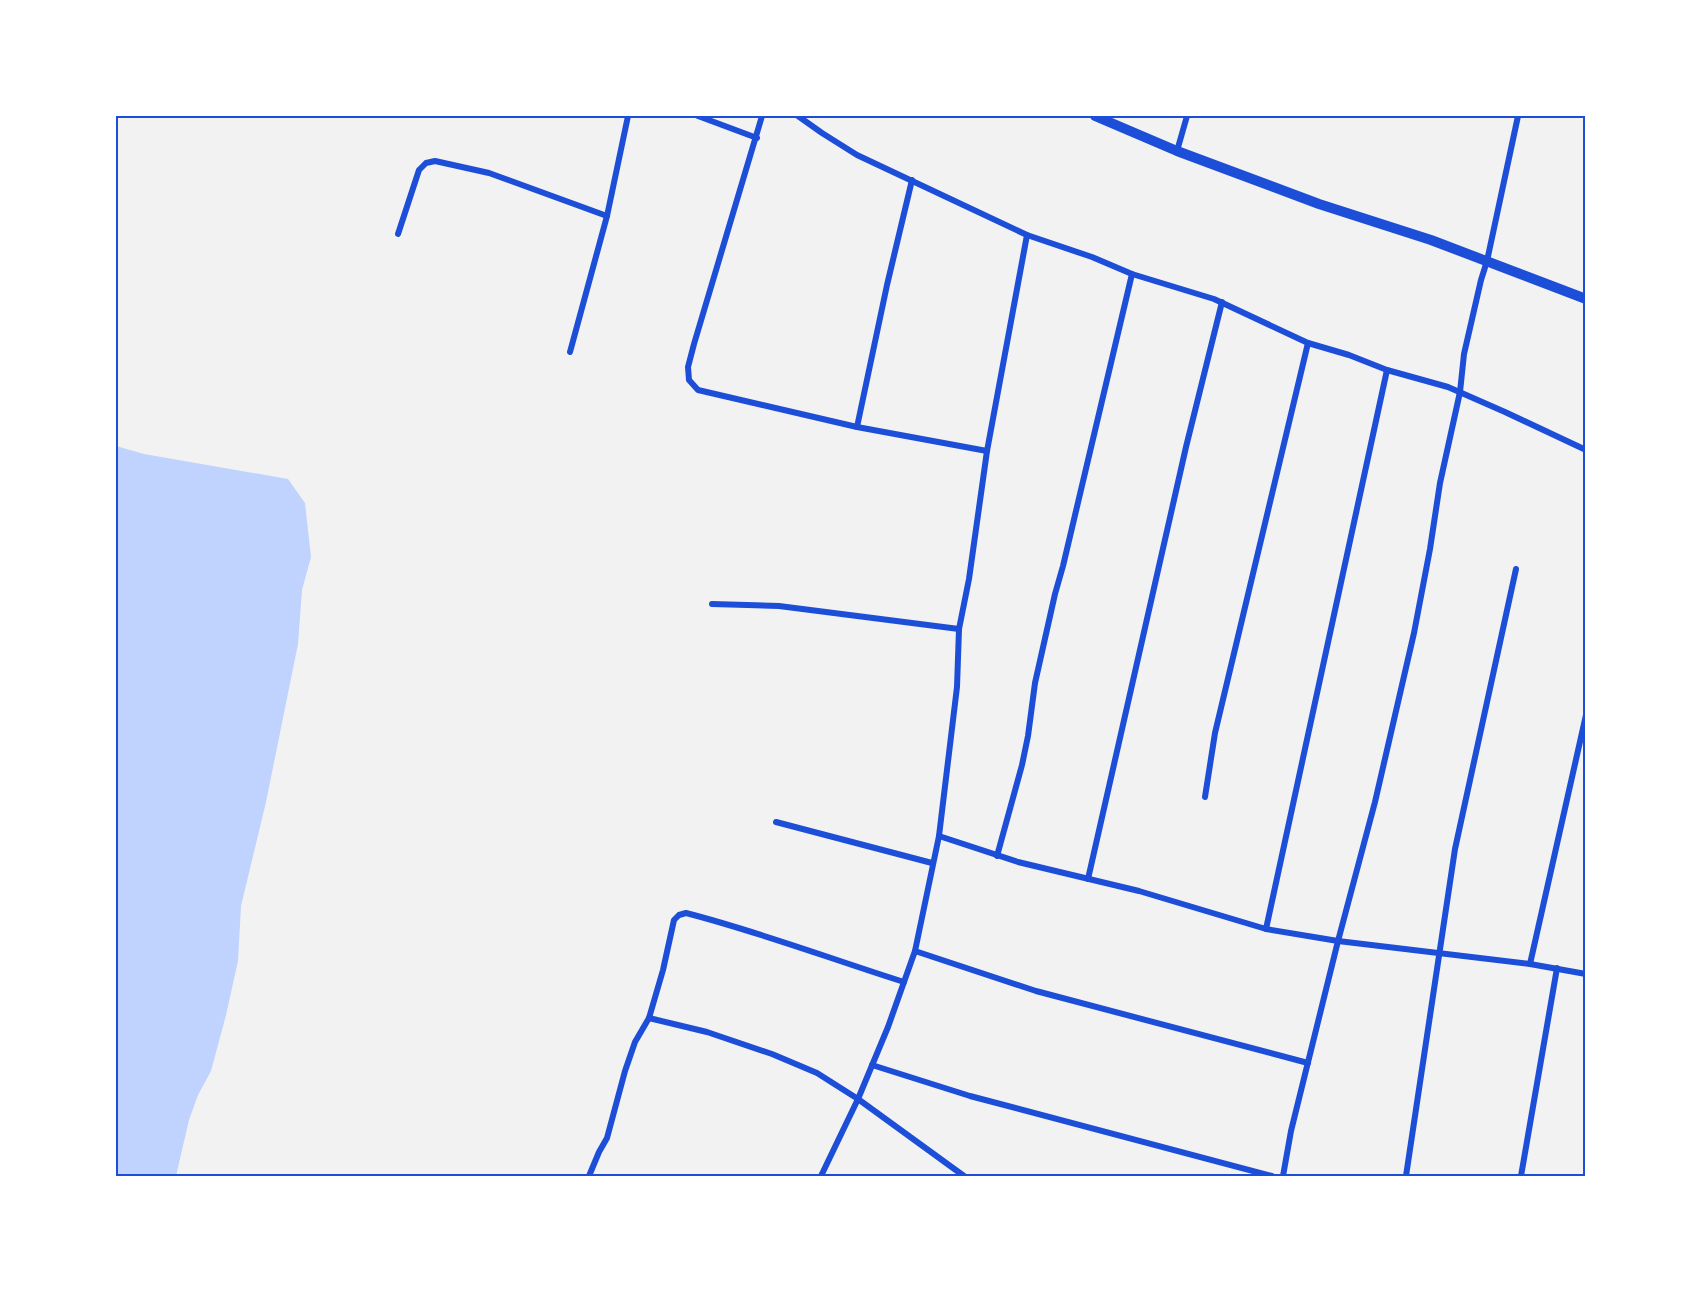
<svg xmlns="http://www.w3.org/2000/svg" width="1701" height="1292" viewBox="0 0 1701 1292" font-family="'Zilla Slab',serif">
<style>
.water{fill:#bfd3fe}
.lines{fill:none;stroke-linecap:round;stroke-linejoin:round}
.minor{stroke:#1d4ed8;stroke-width:6}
.tertiary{stroke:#1d4ed8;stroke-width:10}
.neatline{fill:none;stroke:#1d4ed8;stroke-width:2}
</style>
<rect width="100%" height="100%" fill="#f2f2f2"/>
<path class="water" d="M116,446L144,454L288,479L305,503L311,557L302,590L298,644L266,802L241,906L238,961L226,1015L211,1071L198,1095L189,1120L176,1176H116Z"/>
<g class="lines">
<g class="minor">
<path d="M698,116L757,138"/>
<path d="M762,116L694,344L688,367L689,380L698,390L857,427L987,451"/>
<path d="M798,116L822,133L857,155L1027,235L1092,257L1132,274L1214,299L1308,343L1349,355L1387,370L1448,387L1505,412L1586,450"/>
<path d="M1177,151L1187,116"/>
<path d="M398,234L419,170L426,163L435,161L489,173L607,216"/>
<path d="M570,352L607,216L628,116"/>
<path d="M857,427L887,285L912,180"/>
<path d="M712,604L779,606L959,629"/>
<path d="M1205,797L1215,733L1308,343"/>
<path d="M776,822L932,863"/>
<path d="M939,836L1018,862L1139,891L1266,929L1338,941L1530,964L1586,974"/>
<path d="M997,856L1022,765L1028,736L1035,683L1055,594L1063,566L1132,274"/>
<path d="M1088,879L1186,447L1222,302"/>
<path d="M1266,929L1387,370"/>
<path d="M915,951L1036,991L1308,1063"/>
<path d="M1530,964L1586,715"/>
<path d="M649,1018L707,1032L772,1054L817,1073L858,1099L964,1176"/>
<path d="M872,1065L970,1096L1272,1176"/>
<path d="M589,1176L599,1152L607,1138L625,1071L635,1042L649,1018L663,970L674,920L679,915L686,913C760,932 831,959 904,982"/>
<path d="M821,1176L858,1099L888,1027L915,951L939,836L957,687L959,629L969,579L987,451L1027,235"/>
<path d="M1283,1176L1291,1131L1338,941L1375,802L1414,633L1430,549L1440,483L1460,392L1464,354L1481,280L1487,261L1518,116"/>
<path d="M1406,1176L1455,849L1516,569"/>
<path d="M1521,1176L1557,968"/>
</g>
<path class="tertiary" d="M1095,116L1177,151L1319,204L1431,240L1586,299"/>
</g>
<rect width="1701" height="1292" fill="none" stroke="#ffffff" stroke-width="234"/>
<rect x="117" y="117" width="1467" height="1058" class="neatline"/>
</svg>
